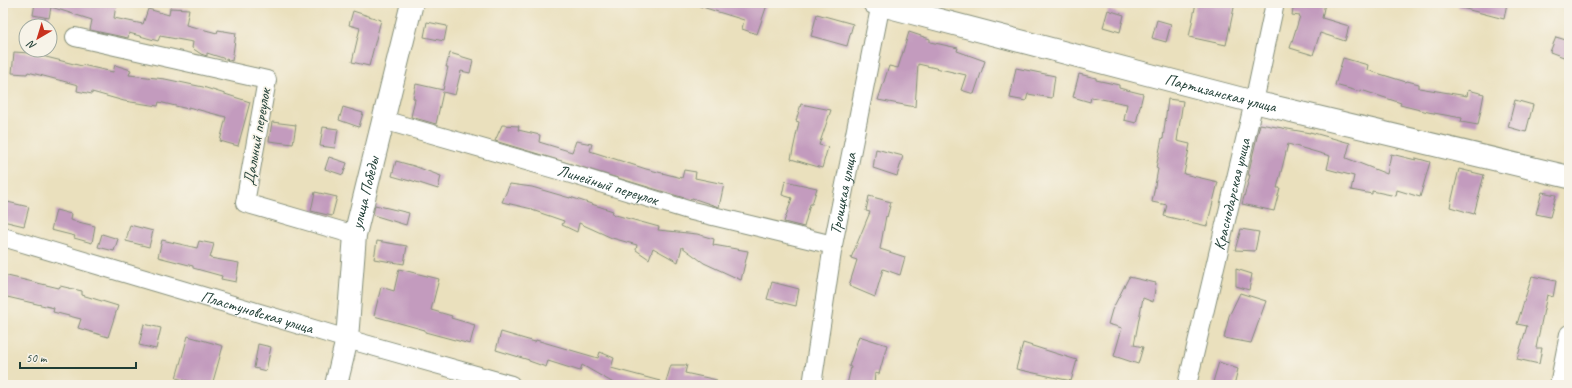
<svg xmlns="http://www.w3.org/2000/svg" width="1572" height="388" viewBox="0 0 1572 388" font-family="Caveat,sans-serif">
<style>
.building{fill:#c39bbe}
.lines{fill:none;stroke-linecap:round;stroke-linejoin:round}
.minor-casing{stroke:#848e78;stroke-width:20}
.tertiary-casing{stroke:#848e78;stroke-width:24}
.minor{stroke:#fff;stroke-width:18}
.tertiary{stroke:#fff;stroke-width:22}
.labels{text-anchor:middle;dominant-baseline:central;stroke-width:3.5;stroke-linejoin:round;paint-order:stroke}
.street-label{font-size:16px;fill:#1f3d34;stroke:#f7f3e8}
</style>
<rect width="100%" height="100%" fill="#f7f3e8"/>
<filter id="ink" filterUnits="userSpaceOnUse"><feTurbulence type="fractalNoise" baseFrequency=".025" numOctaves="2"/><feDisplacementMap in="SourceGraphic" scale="8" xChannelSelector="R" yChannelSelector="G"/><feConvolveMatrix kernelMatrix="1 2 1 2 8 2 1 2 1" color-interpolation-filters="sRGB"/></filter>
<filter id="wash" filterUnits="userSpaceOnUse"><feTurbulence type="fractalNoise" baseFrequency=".012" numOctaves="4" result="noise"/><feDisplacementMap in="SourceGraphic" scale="16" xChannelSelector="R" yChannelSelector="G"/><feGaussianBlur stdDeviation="0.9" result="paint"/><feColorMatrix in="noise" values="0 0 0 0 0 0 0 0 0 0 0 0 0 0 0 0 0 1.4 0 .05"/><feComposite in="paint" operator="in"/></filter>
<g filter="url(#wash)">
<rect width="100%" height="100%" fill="#eae0bd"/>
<g id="blocks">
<g class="building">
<path d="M35,3H107L116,5L114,18L143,24L148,9L169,15L170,8L189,9L186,25L217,33L218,30L236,33L232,61L207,53V56L201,54L192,48L193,42L160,36L158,41L129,33L128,38L90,30L92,20L51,7L49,18L33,15Z"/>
<path d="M699,3H760L767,5L757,34L742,29L744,20L699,6Z"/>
<path d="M1196,3H1235L1226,45L1189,37Z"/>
<path d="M1294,3H1325L1322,18L1349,26L1345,41L1320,33L1313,55L1290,48L1300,16L1292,15Z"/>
<path d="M1459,3H1507L1504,19L1458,7Z"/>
<path d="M1108,10L1124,15L1120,32L1103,27Z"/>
<path d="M353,11L381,20L369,66L352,62L360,28L349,25Z"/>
<path d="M817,14L853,24L847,46L811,36Z"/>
<path d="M1157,20L1171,24L1166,42L1152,38Z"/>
<path d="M427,22L447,26L444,41L424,37Z"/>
<path d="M909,32L930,39V42L958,48L957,51L985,61L974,94L961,90L966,75L918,64L915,107L878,100L889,66L898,68Z"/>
<path d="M1556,37L1569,41V59L1550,52Z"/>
<path d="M14,52L30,53L82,66V65L113,72L115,65L131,70L129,75L165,79L203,87L250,102L238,146L220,141L226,117L188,107V109L159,102L158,106L124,101L92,92V94L77,91L78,85L28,72L27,74L12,73Z"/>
<path d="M450,53L473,60L470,73L461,71L455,95L443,92L436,124L411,117L415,99L413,98L416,84L443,90L448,67H446Z"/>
<path d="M1343,58L1368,65L1367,70L1406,82L1407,81L1419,84V88L1467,96L1468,90L1484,94L1478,125L1461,122L1462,118L1428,112L1400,105L1401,103L1361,90V92L1335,85Z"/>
<path d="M1016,68L1055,76L1052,98L1028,94L1026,101L1010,98Z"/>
<path d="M1079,74L1096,78V80L1119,85V88L1143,94L1136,123L1124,120L1127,104L1091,97L1090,102L1073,97Z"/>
<path d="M1168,99L1183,101L1177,141L1190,144L1184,174L1218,182L1207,226L1164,216L1167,205L1152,202L1158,169L1156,168L1162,138L1163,139Z"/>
<path d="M1515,100L1533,105L1526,132L1508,127Z"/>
<path d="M801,104L831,110L819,145L828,147L822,168L791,159L799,122L796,121Z"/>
<path d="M343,107L363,113L359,127L339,120Z"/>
<path d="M272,122L296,125L293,144L269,141Z"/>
<path d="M1260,124L1310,133V132L1350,143L1346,158L1387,174L1391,154L1416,160V158L1430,162L1420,197L1397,190L1396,196L1372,191V194L1351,190L1354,176L1327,169L1330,156L1288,144L1277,188H1280L1274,211L1242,204L1250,175H1248Z"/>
<path d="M502,125L519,126L518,130L540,135L539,142L572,152L576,141L592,144L590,151L646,169L682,178L684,170L696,172L695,178L724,184L719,207L692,198L691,200L495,141Z"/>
<path d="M323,127L338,129L335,148L320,146Z"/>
<path d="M876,149L903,156L897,176L873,168Z"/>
<path d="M329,157L347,163L343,175L325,169Z"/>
<path d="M396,161L414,166L441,176L438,189L410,180V181L392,176Z"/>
<path d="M1459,169L1484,175L1474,214L1450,207Z"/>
<path d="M785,181L817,188L812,204H810L804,227L784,222L792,198L782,195Z"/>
<path d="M510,184L532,187L570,198V197L613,211L612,214L659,227L658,230L697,234L714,239L713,245L748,251L741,280L704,263L682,247L678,262L653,248L649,259L636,250L637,245L612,238L579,223L577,232L562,225L564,221L532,210V209L502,202Z"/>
<path d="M315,192L337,197L332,216L311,211Z"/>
<path d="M1542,192L1556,195L1550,217L1536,214Z"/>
<path d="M869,196L891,202L887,217L886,216L880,249L905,257L900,275L883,269L875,297L849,286L857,260L851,258L870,212L866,211Z"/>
<path d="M3,201L29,207L24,226L3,221Z"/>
<path d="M375,205L409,213L406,225L373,215Z"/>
<path d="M56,210L71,214L70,220L95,226L92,243L74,238L75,236L51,230Z"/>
<path d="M130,225L153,231L149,247L126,241Z"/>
<path d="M1241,229L1259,232L1255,251L1235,250Z"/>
<path d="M102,234L118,239L114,251L98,247Z"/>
<path d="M162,240L197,248L199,241L214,244L210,258L239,263L236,282L221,279L222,276L193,268V266L158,257Z"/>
<path d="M377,241L407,246L404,264L374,259Z"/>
<path d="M399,269L439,279L431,310L452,316L451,318L475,325L470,344L425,332V330L374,316L381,287L394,291Z"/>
<path d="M1236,269L1252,274L1249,290L1236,286Z"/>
<path d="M3,275L59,288L60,286L82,291V295L118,306L108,337L78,328L81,319L53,312L54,308L3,296Z"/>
<path d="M1532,276L1556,281L1553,297L1547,295L1536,348H1542L1539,364L1517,359L1527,326L1517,324Z"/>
<path d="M1129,277L1156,283L1153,302L1143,298L1134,345L1143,347L1138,364L1114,356L1122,328L1108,324L1112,310Z"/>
<path d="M772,282L799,289L796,306L767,299Z"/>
<path d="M1240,293L1266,301L1251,343L1224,338L1229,316Z"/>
<path d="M144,324L161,328L156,349L139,345Z"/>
<path d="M501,332L535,342L536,340L598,358L600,352L614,358L611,368L660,381V385H617L582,365L580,371L548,361L546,367L529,361V360L496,350Z"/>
<path d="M188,336L223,346L212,385H203L176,378Z"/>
<path d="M859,336L887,345L879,374L875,373L874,385H847L851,367L849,366Z"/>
<path d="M1023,343L1077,360L1071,381L1016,369Z"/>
<path d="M258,344L271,347L266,371L254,368Z"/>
<path d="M1219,362L1238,369L1234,385H1222L1213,382Z"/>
<path d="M671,365H687L685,373L717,380L716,385H665Z"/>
</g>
</g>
</g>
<g filter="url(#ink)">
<use href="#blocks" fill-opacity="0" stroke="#848e78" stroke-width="1"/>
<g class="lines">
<defs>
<g id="minor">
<path d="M75,37L267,80L245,203L355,235"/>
<path id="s1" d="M383,120L558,170L688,210L833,245"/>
<path id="s2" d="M3,237L347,339L511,385"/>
<path id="s3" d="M812,385L833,245L881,3"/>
<path id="s4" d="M1187,385L1254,102L1275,3"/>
<path d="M1559,385L1569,334"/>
</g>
<g id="tertiary">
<path id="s5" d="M874,3L1254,102L1569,177"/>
<path id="s6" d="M336,385L347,339L355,235L412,3"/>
</g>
</defs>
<use href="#minor" class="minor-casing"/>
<use href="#tertiary" class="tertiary-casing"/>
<use href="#minor" class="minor"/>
<use href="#tertiary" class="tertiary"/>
</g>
</g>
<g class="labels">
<g class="street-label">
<text stroke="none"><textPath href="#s5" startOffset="358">Партизанская улица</textPath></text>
<text transform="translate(257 137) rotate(-80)">Дальний переулок</text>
<text stroke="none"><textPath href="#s1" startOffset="234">Линейный переулок</textPath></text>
<text stroke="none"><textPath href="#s6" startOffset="195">улица Победы</textPath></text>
<text stroke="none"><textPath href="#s3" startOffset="194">Троицкая улица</textPath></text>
<text stroke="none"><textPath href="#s4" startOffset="196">Краснодарская улица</textPath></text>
<text stroke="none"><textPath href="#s2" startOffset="265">Пластуновская улица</textPath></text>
</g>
</g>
<rect width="1572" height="388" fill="none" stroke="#f7f3e8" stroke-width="16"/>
<g transform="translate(38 38) rotate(218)"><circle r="19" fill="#f7f3e8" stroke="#a1aaa0"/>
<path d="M0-3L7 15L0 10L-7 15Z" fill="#c8321e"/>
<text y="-6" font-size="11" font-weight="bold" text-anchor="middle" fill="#1f3d34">N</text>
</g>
<path d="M20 362v6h116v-6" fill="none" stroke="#1f3d34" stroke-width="2"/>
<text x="26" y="362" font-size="12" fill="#1f3d34" stroke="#f7f3e8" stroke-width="3" paint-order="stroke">50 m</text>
</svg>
